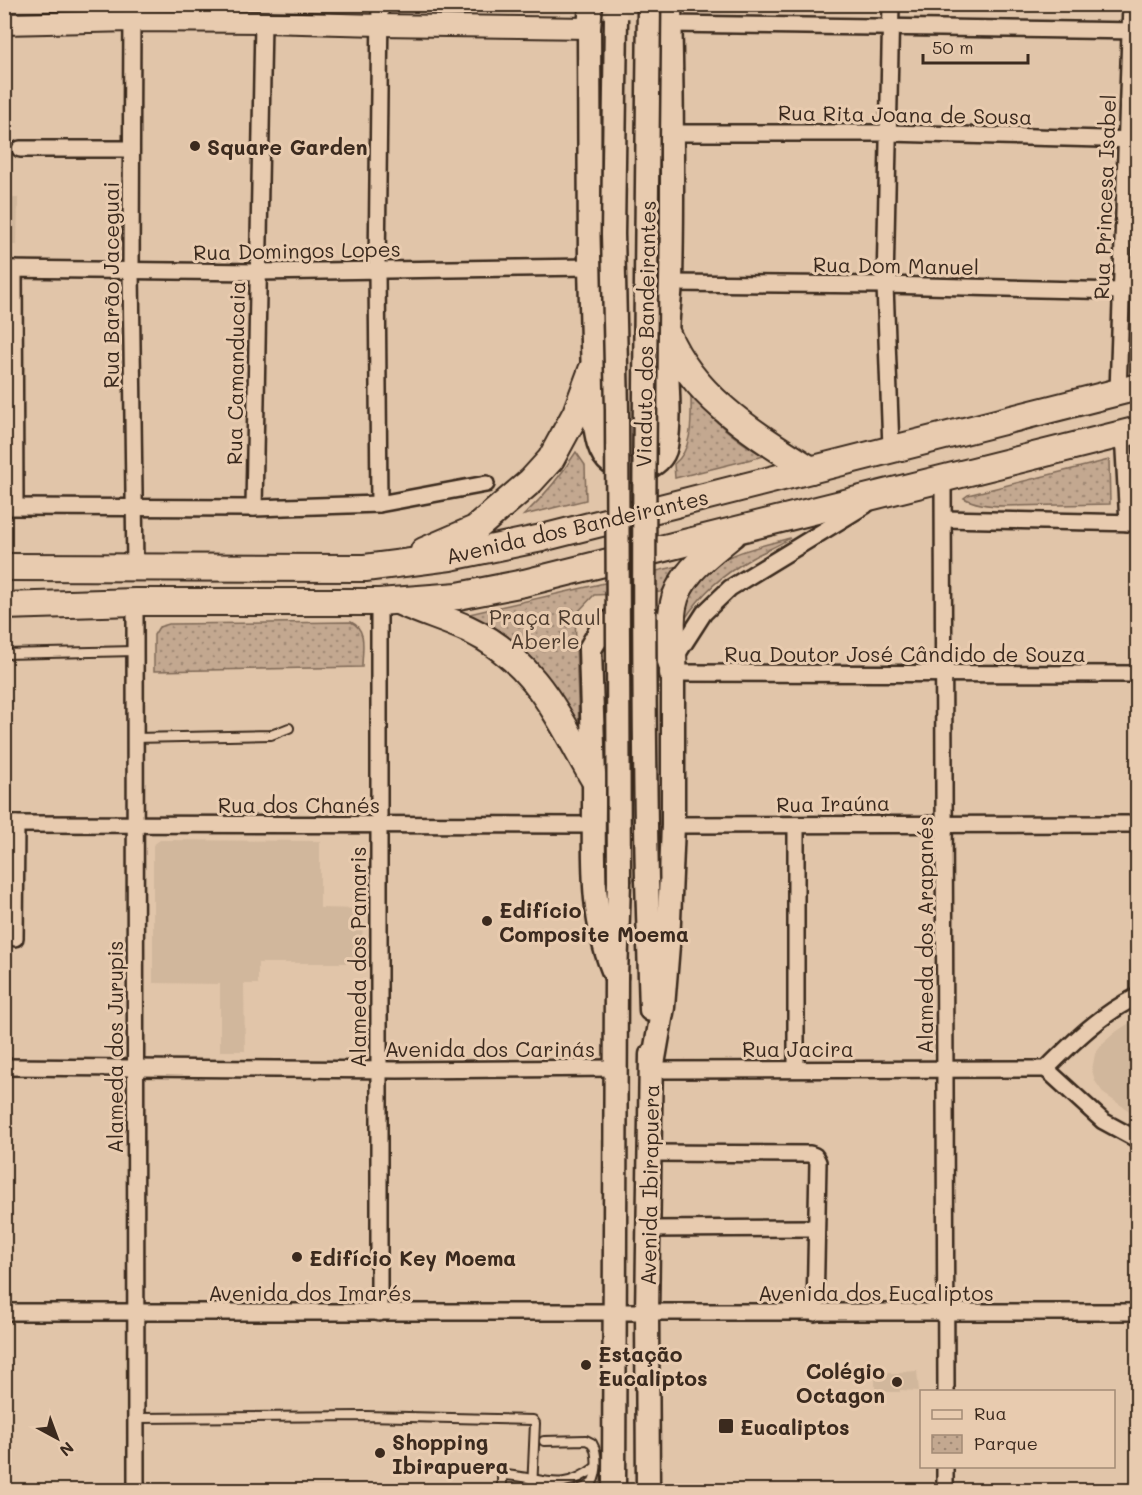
<svg xmlns="http://www.w3.org/2000/svg" width="1142" height="1495" viewBox="0 0 1142 1495" font-family="Mali,sans-serif">
<style>
.built{fill:#d1b79c}
.park{fill:url(#park-dots);stroke:#7f6957;stroke-width:1.5}
.lines{fill:none;stroke-linecap:round;stroke-linejoin:round}
.lane-casing{stroke:#3b2a1e;stroke-width:12}
.street-casing{stroke:#3b2a1e;stroke-width:20}
.secondary-casing{stroke:#3b2a1e;stroke-width:24}
.primary-casing{stroke:#3b2a1e;stroke-width:27}
.highway-casing{stroke:#3b2a1e;stroke-width:30}
.lane{stroke:#e8cbaf;stroke-width:8}
.street{stroke:#e8cbaf;stroke-width:15}
.secondary{stroke:#e8cbaf;stroke-width:20}
.primary{stroke:#e8cbaf;stroke-width:22}
.highway{stroke:#e8cbaf;stroke-width:26}
.primary-bridge-casing{stroke:#3b2a1e;stroke-width:27;stroke-linecap:butt}
.primary-bridge{stroke:#e8cbaf;stroke-width:22}
.poi-dot{fill:#3b2a1e;stroke:#e8cbaf;stroke-width:2}
.labels{text-anchor:middle;dominant-baseline:central;stroke-width:6;stroke-linejoin:round;paint-order:stroke}
.street-label{font-size:21px;fill:#3b2a1e;stroke:#e8cbaf}
.poi-label{font-size:21px;font-weight:bold;fill:#3b2a1e;stroke:#e8cbaf;text-anchor:start}
.park-label{font-size:21px;fill:#4f3d2f;stroke:#e8cbaf}
</style>
<defs>
<pattern id="park-dots" width="8" height="8" patternUnits="userSpaceOnUse" patternTransform="scale(1.5)"><rect width="8" height="8" fill="#c3a890"/><path d="M2 2h.1M6 6h.1" fill="none" stroke="#a08975" stroke-width="1.8" stroke-linecap="round"/></pattern>
</defs>
<rect width="100%" height="100%" fill="#e1c5a9"/>
<filter id="ink" filterUnits="userSpaceOnUse"><feTurbulence type="fractalNoise" baseFrequency=".0167" numOctaves="2"/><feDisplacementMap in="SourceGraphic" scale="12" xChannelSelector="R" yChannelSelector="G"/><feConvolveMatrix kernelMatrix="1 2 1 2 8 2 1 2 1" color-interpolation-filters="sRGB"/></filter>
<g filter="url(#ink)">
<g class="built">
<path d="M5,198H18L17,245H5Z"/>
<path d="M160,840L320,841V908L362,909L363,963H258V984H244L245,1051H220V984L153,983V845Z"/>
<path d="M1137,1018V1116L1104,1094L1095,1081L1092,1070L1095,1054L1104,1042L1117,1031Z"/>
<path d="M917,1371L919,1391L900,1390V1392H875V1372H891V1374H899V1372Z"/>
</g>
<g class="park">
<path d="M691,394C711,419 735,440 764,456L675,478L674,464C694,449 691,416 691,394Z"/>
<path d="M576,452L585,465L586,500L524,515C544,496 561,476 576,452Z"/>
<path d="M1109,460L1110,504L1004,506C991,506 976,505 964,498L968,495Z"/>
<path d="M790,538C778,546 764,551 752,558C722,575 702,592 683,622C687,559 741,552 790,538Z"/>
<path d="M683,565L661,592L594,595L575,615L579,728C565,698 547,671 521,649C505,635 484,626 465,615Z"/>
<path d="M351,622C368,630 362,650 362,667L154,671V635L159,627L169,624Z"/>
</g>
<g class="lines">
<defs>
<g id="lane">
<path d="M4,654L135,651"/>
<path d="M135,738L271,735L289,728"/>
<path d="M137,1418L365,1416L533,1420L535,1423L532,1490"/>
<path d="M544,1441L586,1440L592,1443C598,1453 598,1473 592,1483C589,1487 583,1488 578,1490"/>
<path d="M502,1490V1477L504,1475C544,1477 559,1495 596,1467"/>
</g>
<g id="street">
<path d="M132,4L131,272L135,566"/>
<path d="M671,24L1138,31"/>
<path d="M672,133H889L1138,140"/>
<path d="M20,149H131"/>
<path d="M4,269L257,272L590,267"/>
<path d="M14,269L15,506"/>
<path d="M671,283L885,285L1121,291"/>
<path d="M1118,392L1131,4"/>
<path d="M1123,433L1128,523"/>
<path d="M891,448L885,285L891,4"/>
<path d="M943,478L946,1392"/>
<path d="M379,504L377,271L380,4"/>
<path d="M4,507L254,508L379,504L486,484"/>
<path d="M254,508L263,22"/>
<path d="M944,519L1138,523"/>
<path d="M135,602L136,1490"/>
<path d="M379,602V1313"/>
<path d="M675,658L704,613L730,588L866,505"/>
<path d="M673,673L1138,674"/>
<path d="M4,824L594,825"/>
<path d="M673,825L1138,824"/>
<path d="M15,938L16,824"/>
<path d="M4,1067L398,1070L615,1068"/>
<path d="M796,1069V825"/>
<path d="M1046,1069L1103,1121L1138,1140"/>
<path d="M652,1070L1046,1069C1074,1041 1101,1014 1138,996"/>
<path d="M650,1153L810,1154L815,1156L818,1162L815,1313"/>
<path d="M649,1229L816,1228"/>
<path d="M4,1312H1138"/>
<path d="M945,1490V1466"/>
</g>
<path id="secondary" d="M4,24L132,21L263,22L380,25L589,28"/>
<g id="primary">
<path d="M591,4L589,28L590,267L594,417C596,433 598,453 611,463C628,478 662,469 666,446C672,411 665,372 667,337C667,318 670,300 671,282C673,190 672,97 670,4"/>
<path d="M647,880L651,1010"/>
<path d="M616,977C587,914 595,845 594,778C593,735 591,692 590,649L601,630L618,615L636,612L645,614L657,626L673,673V825L668,945L663,1007L652,1070"/>
<path d="M614,1490L616,977L619,882"/>
<path d="M648,1490L647,1313L651,1055"/>
</g>
<g id="highway">
<path d="M667,334C694,398 755,434 811,470"/>
<path d="M424,551L475,529L531,481L551,459L576,413L592,370"/>
<path d="M4,567L365,568L450,557L542,538L1138,387"/>
<path d="M400,602C422,612 446,619 468,629C536,661 559,719 594,779"/>
<path d="M4,606L135,602H379L458,596L524,583L1138,430"/>
<path d="M673,673C675,651 669,628 673,607C678,575 709,554 732,535"/>
</g>
</defs>
<use href="#lane" class="lane-casing"/>
<use href="#street" class="street-casing"/>
<use href="#secondary" class="secondary-casing"/>
<use href="#primary" class="primary-casing"/>
<use href="#highway" class="highway-casing"/>
<use href="#lane" class="lane"/>
<use href="#street" class="street"/>
<use href="#secondary" class="secondary"/>
<use href="#primary" class="primary"/>
<use href="#highway" class="highway"/>
<defs>
<g id="primary-bridge">
<path d="M616,18L613,234L617,410L619,882"/>
<path d="M647,880C641,588 646,296 649,4"/>
</g>
</defs>
<use href="#primary-bridge" class="primary-bridge-casing"/>
<use href="#primary-bridge" class="primary-bridge"/>
</g>
</g>
<g class="poi-dot">
<circle cx="195" cy="146" r="6"/>
<circle cx="487" cy="921" r="6"/>
<circle cx="297" cy="1257" r="6"/>
<circle cx="586" cy="1365" r="6"/>
<circle cx="897" cy="1382" r="6"/>
<rect x="718" y="1418" width="16" height="16" rx="3"/>
<circle cx="380" cy="1453" r="6"/>
</g>
<g class="labels">
<g class="street-label">
<text transform="translate(905 114) rotate(1)">Rua Rita Joana de Sousa</text>
<text transform="translate(1104 197) rotate(-88)">Rua Princesa Isabel</text>
<text transform="translate(297 250) rotate(-1)">Rua Domingos Lopes</text>
<text transform="translate(896 265) rotate(1)">Rua Dom Manuel</text>
<text transform="translate(110 285) rotate(-90)">Rua Barão Jaceguai</text>
<text transform="translate(645 334) rotate(-89)">Viaduto dos Bandeirantes</text>
<text transform="translate(235 373) rotate(-89)">Rua Camanducaia</text>
<text transform="translate(577 526) rotate(-13)">Avenida dos Bandeirantes</text>
<text x="905" y="653">Rua Doutor José Cândido de Souza</text>
<text transform="translate(833 803) rotate(-1)">Rua Iraúna</text>
<text x="299" y="804">Rua dos Chanés</text>
<text transform="translate(924 935) rotate(-90)">Alameda dos Arapanés</text>
<text transform="translate(357 957) rotate(-90)">Alameda dos Pamaris</text>
<text transform="translate(114 1047) rotate(-90)">Alameda dos Jurupis</text>
<text x="490" y="1048">Avenida dos Carinás</text>
<text x="798" y="1048">Rua Jacira</text>
<text transform="translate(649 1185) rotate(-89)">Avenida Ibirapuera</text>
<text x="310" y="1292">Avenida dos Imarés</text>
<text x="876" y="1292">Avenida dos Eucaliptos</text>
</g>
<g class="poi-label">
<text x="207" y="146">Square Garden</text>
<text x="499" y="909">Edifício<tspan x="499" dy="24">Composite Moema</tspan></text>
<text x="309" y="1257">Edifício Key Moema</text>
<text x="598" y="1353">Estação<tspan x="598" dy="24">Eucaliptos</tspan></text>
<text x="885" y="1370" text-anchor="end">Colégio<tspan x="885" dy="24">Octagon</tspan></text>
<text x="740" y="1426">Eucaliptos</text>
<text x="392" y="1441">Shopping<tspan x="392" dy="24">Ibirapuera</tspan></text>
</g>
<g class="park-label">
<text x="545" y="616">Praça Raul<tspan x="545" dy="24">Aberle</tspan></text>
</g>
</g>
<rect width="1142" height="1495" fill="none" stroke="#e8cbaf" stroke-width="24"/>
<rect x="12" y="12" width="1118" height="1471" fill="none" stroke="#3b2a1e" stroke-width="2" filter="url(#ink)"/>
<rect x="920" y="1390" width="195" height="78" fill="#e8cbaf" stroke="#a38b75" stroke-width="1.5"/>
<rect x="932" y="1410" width="30" height="9" fill="#e8cbaf" stroke="#a38b75" stroke-width="1.5"/>
<text x="974" y="1420" font-size="18" fill="#3b2a1e">Rua</text>
<rect x="932" y="1435" width="30" height="18" fill="url(#park-dots)" stroke="#a38b75" stroke-width="1.5"/>
<text x="974" y="1450" font-size="18" fill="#3b2a1e">Parque</text>
<g transform="translate(57 1438) rotate(139)" stroke="#e8cbaf" stroke-width="4.5" paint-order="stroke">
<path d="M0-4.5L10 22L0 15L-10 22Z" fill="#3b2a1e"/>
<text y="-9" font-size="16" font-weight="bold" text-anchor="middle" fill="#3b2a1e">N</text>
</g>
<path d="M923 54v9h105v-9" fill="none" stroke="#3b2a1e" stroke-width="3"/>
<text x="932" y="54" font-size="18" fill="#3b2a1e" stroke="#e8cbaf" stroke-width="4.5" paint-order="stroke">50 m</text>
</svg>
